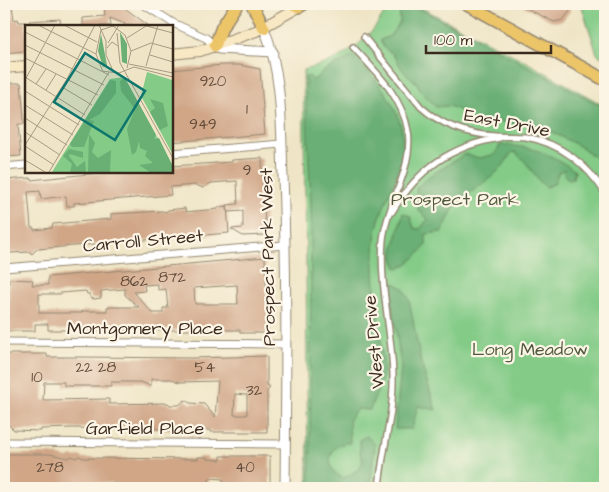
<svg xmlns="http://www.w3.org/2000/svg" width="609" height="492" viewBox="0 0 609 492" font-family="'Architects Daughter',sans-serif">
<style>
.green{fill:#83cb87;stroke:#5f7a52}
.forest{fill:#6aaf74;stroke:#526c49}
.building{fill:#d0a687;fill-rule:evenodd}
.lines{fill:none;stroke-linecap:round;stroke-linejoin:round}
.pedestrian-casing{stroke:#958872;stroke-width:8}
.minor-casing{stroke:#958872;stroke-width:9}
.tertiary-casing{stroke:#958872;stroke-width:11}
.secondary-casing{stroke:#958872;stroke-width:12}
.primary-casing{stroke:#958872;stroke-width:14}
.pedestrian{stroke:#fff;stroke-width:5}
.minor{stroke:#fff;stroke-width:7}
.tertiary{stroke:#fff;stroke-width:9}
.secondary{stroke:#f8e8c3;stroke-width:10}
.primary{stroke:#edc569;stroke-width:11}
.labels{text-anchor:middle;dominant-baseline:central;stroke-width:4.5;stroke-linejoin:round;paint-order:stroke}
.number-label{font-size:15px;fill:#604938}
.street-label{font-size:18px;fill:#3b2a1e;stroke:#fcf5e5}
.park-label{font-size:18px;fill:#515a3e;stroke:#fcf5e5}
.inset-road{fill:none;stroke:#a79a83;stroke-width:1}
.view{fill:#0f766e;fill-opacity:0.15;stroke:#0f766e;stroke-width:2.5}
.inset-edge{fill:none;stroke:#3b2a1e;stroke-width:2.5}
</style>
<rect width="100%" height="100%" fill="#fcf5e5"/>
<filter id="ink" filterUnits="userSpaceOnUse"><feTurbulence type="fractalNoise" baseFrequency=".02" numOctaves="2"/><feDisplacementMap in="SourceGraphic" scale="10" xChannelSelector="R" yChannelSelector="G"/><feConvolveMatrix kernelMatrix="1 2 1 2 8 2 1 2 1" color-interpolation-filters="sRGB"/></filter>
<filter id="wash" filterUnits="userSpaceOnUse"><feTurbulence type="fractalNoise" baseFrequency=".0096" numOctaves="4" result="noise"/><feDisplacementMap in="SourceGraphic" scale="20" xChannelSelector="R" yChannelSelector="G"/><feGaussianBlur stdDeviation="1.12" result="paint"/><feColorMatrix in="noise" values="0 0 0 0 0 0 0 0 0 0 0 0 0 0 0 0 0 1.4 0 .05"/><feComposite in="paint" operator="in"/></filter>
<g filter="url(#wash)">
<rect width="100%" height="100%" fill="#efe5c6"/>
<g class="green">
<path d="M389,4H414L519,58L605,106V488H308L306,255L303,70C342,61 372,41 389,4Z"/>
<path d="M581,4H605V59L597,54Z"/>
</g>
<g class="forest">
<path d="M400,4H410L459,29L605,108V166L583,148L538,125L490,121L483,126L469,124C460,109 454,104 436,107L420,90L417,83L404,72L392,53L384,48L380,40L390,36L400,22L399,7Z"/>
<path d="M352,56C374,76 396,100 402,131C409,171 382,197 376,233C370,269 378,307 381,343C382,353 385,365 383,374C381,386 374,398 370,410L357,409L349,419L350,443C328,442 322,471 344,478L359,469L363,461L360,452V439L367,436L375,445L370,488H310L311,207L305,77L309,76L313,80C319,77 321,72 326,70C335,65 343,62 352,56Z"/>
<path d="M500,145C532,146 550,153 575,171L573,178L569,179L564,175V169L558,173L554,184L546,187L541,183L526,163L515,152L511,153C500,177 475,186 457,204C451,211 447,223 442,232L426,234V246C418,254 409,266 397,268L392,255L403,213L410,216L414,228L420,229L428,219L418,210L416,189L426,178L465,154L480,158L495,154Z"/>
<path d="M394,283L403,288L409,299L421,363L436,410L418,406L412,429H395L401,367L390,286Z"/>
</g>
<g id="blocks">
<g class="building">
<path d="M4,4H12L14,20L18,19L19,22H26V51L4,53Z"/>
<path d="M104,4H116L117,7L122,6L149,26H125V24L110,18L111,26H83V18L105,16Z"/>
<path d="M518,4H569L570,11L563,20L554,22Z"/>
<path d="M60,19L61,26H29V21Z"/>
<path d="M222,65H239L260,69L265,134L171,142V70Z"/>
<path d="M4,83H21L24,118V124H18L21,156L4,157Z"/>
<path d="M262,158L263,196L266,235L243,236L231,229L243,228V211L228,212L227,205L238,204L237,181L211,183L203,188L196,185L170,187L171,195L74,203V206H67L66,196L41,199L40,191L28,192L31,228H34V230L52,228L53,224L111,219V214L162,211L166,212L168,210L185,208L186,212L196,211L218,209V207L227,206L229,233L37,249L32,254L30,252L10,253L6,256L4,232V180L31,178V180L118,171H171V166L232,162V160Z"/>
<path d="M265,257L267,308L268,312V333H240V330H48V324H35V331H8L7,323L8,318L9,279L33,280L32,285H48V277ZM158,284V290L166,289L168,308H163V313H152L134,292L145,291L144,285ZM237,285L238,304H195L194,288ZM125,289V295L139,307H107V311H82V313H39V294H60V293L86,291L87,294H90V298L94,299L101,298V291Z"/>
<path d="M4,354H47V357H80L192,358L267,356V386L270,388L267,391V432H211V430H160V429H151L72,428L41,429V431L14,430L6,422L7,393H4ZM151,379H172L180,382L218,381L215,417L204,404L190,403L187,401L185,400L179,405H170L168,403L109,404V399L43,400L44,382H64V386H111V382H140L146,384L151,387ZM235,394L247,395V415H234Z"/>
<path d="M4,454H50L68,458L72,456L76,458L79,456L83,458L198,459V457H207V459L221,460V456H270V488H223V479L209,478V485H204V488L137,487V488H126L116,487V483H69V485H46V488H4Z"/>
</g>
</g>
</g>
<g filter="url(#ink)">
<use href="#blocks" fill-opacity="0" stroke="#958872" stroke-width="1"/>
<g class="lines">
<defs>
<g id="pedestrian">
<path d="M364,37L421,107C442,126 468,134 495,136C505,137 516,136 526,137C560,143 587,164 605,193"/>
<path d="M353,47C375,71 402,96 408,131C414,169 387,202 383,240C379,286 392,330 393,376C394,413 382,451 379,488"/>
<path d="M392,212C418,169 450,146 500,138"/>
</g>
<g id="minor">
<path d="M143,4L173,23L206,38L215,46"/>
<path d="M171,153L282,144"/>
<path d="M4,167L26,165"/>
<path d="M4,268L285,245"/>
<path d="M4,342L286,344"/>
<path d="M4,442L285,444"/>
</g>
<g id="tertiary">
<path d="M264,28C283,75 281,128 283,177C287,281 286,385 285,488"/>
<path d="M215,46L219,49L273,52"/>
</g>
<g id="secondary">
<path d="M171,54L200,51L256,31L299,7"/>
<path d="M4,68L26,66"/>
</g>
<g id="primary">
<path d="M252,4L264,28"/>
<path d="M293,4L299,7L304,4"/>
<path d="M467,4L605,80"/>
<path d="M215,46L222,27L237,4"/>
</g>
</defs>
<use href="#pedestrian" class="pedestrian-casing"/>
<use href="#minor" class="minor-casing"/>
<use href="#tertiary" class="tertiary-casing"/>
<use href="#secondary" class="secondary-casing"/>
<use href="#primary" class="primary-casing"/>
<use href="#pedestrian" class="pedestrian"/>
<use href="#minor" class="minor"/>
<use href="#tertiary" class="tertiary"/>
<use href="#secondary" class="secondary"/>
<use href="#primary" class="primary"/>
</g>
</g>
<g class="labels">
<g class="number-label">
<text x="213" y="81">920</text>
<text x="247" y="109">1</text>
<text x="203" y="124">949</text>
<text x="247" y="170">9</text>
<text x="172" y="277">872</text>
<text x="134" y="281">862</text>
<text x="84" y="367">22</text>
<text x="107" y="367">28</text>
<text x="205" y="367">54</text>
<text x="37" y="377">10</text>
<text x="254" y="390">32</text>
<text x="50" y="467">278</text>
<text x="245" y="467">40</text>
</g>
<g class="street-label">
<text transform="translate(507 123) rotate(11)">East Drive</text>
<text transform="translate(143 241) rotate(-5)">Carroll Street</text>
<text transform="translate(268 257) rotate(-91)">Prospect Park West</text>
<text x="145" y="328">Montgomery Place</text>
<text transform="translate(374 342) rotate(-95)">West Drive</text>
<text x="145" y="428">Garfield Place</text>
</g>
<g class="park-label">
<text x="455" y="199">Prospect Park</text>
<text x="530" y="349">Long Meadow</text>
</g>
</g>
<g transform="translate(25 25)">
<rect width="148" height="148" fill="#efe5c6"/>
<path d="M122,47L147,55V128L116,71ZM99,52L147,139V147H27L85,54Z" fill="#83cb87"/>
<path d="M95,7L102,19V39L97,37ZM76,9L82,40L78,42L73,26ZM100,53L131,110L129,114L134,113L147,140V147H125L114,140L128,138L120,131L122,126L115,123L114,116L111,127L107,130L102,104L110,84L96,66L95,56ZM85,55L91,56V68L75,89L64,95L69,96L59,122H47L45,119ZM125,74L138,78L143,101L135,105L125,87L130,83ZM64,109L70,118L67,127L73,133L86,125L85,147H63ZM44,124L58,127V133L45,129L44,131L52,142L60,136L61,147H45L47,139L38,131Z" fill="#6aaf74"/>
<path class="inset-road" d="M13,0L71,29M39,0L72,17M74,0L81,16V30L89,48M118,0L148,8M76,5L88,1L100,10L106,26L102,43M76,5L71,29L78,47L84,50M0,7L76,46L94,48L109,42M92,8L95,38L148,133M102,13L121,1M83,18L94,0M0,20L79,60M82,23L87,17L93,21M106,26L126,18L148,24M125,30L148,37M0,33L73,70M104,39L148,48M121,41L133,0M109,42L148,52M0,52L60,90M0,55L30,0M11,59L21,44M37,62L67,80M21,65L31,49M0,66L54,100M0,80L48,110M0,93L42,120M0,107L35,130M0,120L42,54L70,0M0,121L29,140M0,135L20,147M24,147L84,47"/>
<path class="view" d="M60,28L120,66L90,115L29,77Z"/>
<rect width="148" height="148" class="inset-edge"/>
</g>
<rect width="609" height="492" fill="none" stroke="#fcf5e5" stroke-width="20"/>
<path d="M426 45v8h125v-8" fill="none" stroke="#3b2a1e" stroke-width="2.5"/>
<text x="434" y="45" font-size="15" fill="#3b2a1e" stroke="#fcf5e5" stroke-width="4" paint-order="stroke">100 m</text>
</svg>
